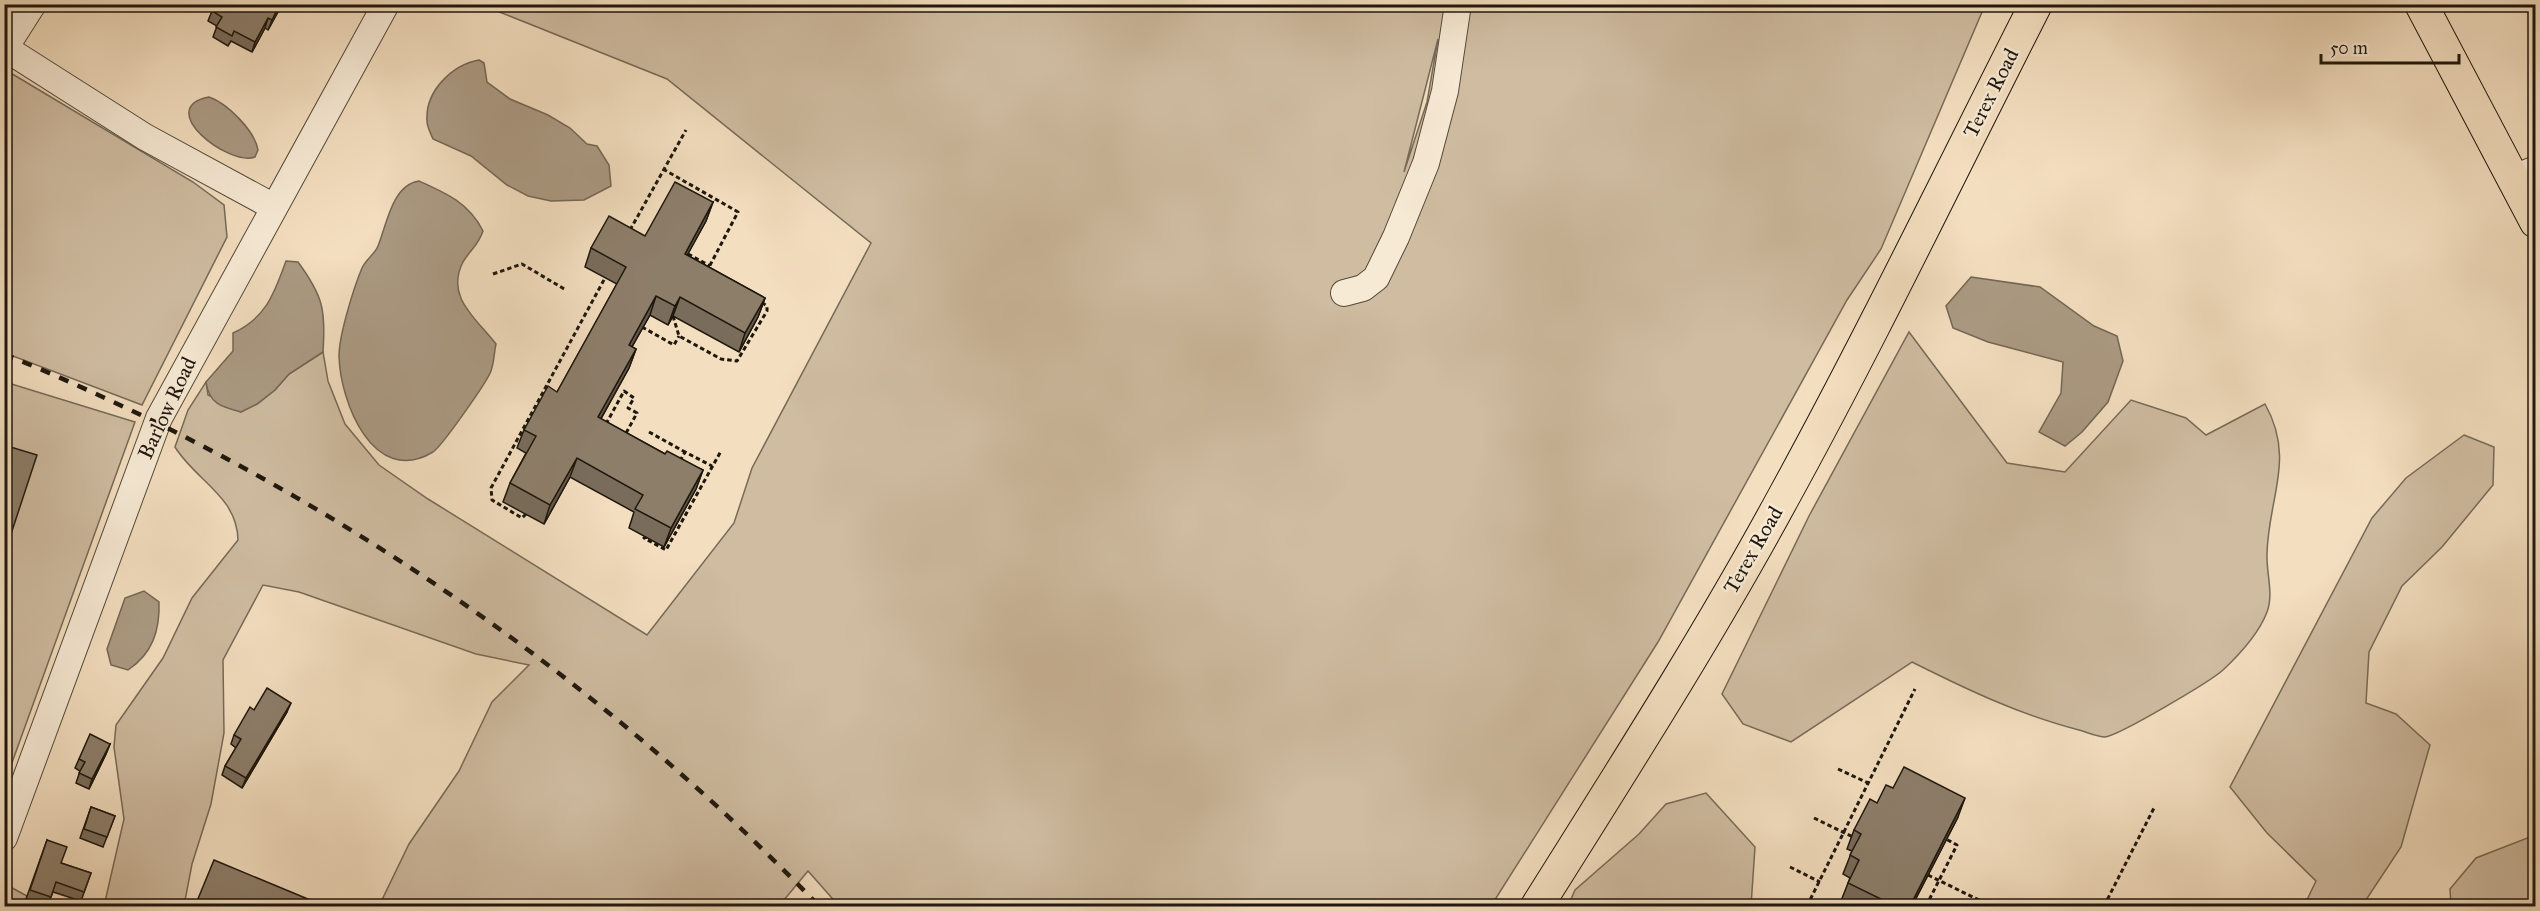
<svg xmlns="http://www.w3.org/2000/svg" width="2540" height="911" viewBox="0 0 2540 911" font-family="'IM FELL Great Primer',serif">
<style>
.green{fill:#cfbca1;stroke:#766a58;stroke-width:1.5;fill-rule:evenodd}
.water{fill:#ab9a83;stroke:#736654;stroke-width:1.5}
.lines{fill:none;stroke-linecap:round;stroke-linejoin:round}
.minor-casing{stroke:#53493a;stroke-width:28}
.major-casing{stroke:#1e170e;stroke-width:34}
.path{stroke:#1e170e;stroke-width:3;stroke-dasharray:4.5 3;stroke-linecap:butt}
.minor{stroke:#f7ead5;stroke-width:26}
.major{stroke:#f3debf;stroke-width:32}
.rail{stroke:#1e170e;stroke-width:4.5;stroke-dasharray:10 10;stroke-linecap:butt}
.wall{fill:#796c5b;stroke:#1e170e;stroke-width:1.5}
.shaded-wall{fill:#63584a;stroke:#1e170e;stroke-width:1.5}
.building{fill:#8d7e6a;stroke:#1e170e;stroke-width:1.5}
.labels{text-anchor:middle;dominant-baseline:central;stroke-width:5;stroke-linejoin:round;paint-order:stroke}
.street-label{font-size:21px;fill:#1e170e;stroke:#f7ead5}
</style>
<rect width="100%" height="100%" fill="#f3debf"/>
<filter id="stains"><feTurbulence type="fractalNoise" baseFrequency=".00333" numOctaves="4"/><feColorMatrix values="0 0 0 0 .2 0 0 0 0 .09 0 0 0 0 .02 0 0 0 .5 -.17"/></filter>
<radialGradient id="worn" r=".72"><stop offset=".6" stop-color="#630" stop-opacity="0"/><stop offset="1" stop-color="#630" stop-opacity=".3"/></radialGradient>
<g class="green">
<path d="M482,5H1985L1881,249L1847,300L1658,642L1491,906H839L808,871L779,906H379L409,844L459,771L492,702L529,665L476,654L299,592L263,585L223,660L224,733L211,804L192,864L184,906H104L124,819L114,747L116,725L163,658L192,598L238,540C237,496 196,481 175,447L188,410L206,382L208,395L241,412L257,404L275,390L289,374L323,352L328,381L345,424L379,465L428,499L647,635L734,523L752,468L871,243L667,79ZM1438,39L1427,102L1404,172Z"/>
<path d="M4,69L193,182L224,205L227,237L142,405L5,353Z"/>
<path d="M1909,332L2007,463L2065,472L2131,400L2186,418L2206,435L2265,404C2296,459 2268,498 2267,554C2266,572 2274,594 2267,612C2259,633 2239,655 2223,670C2211,681 2120,735 2105,737C2098,737 2086,732 2079,730C2020,715 1966,689 1912,662L1791,742L1743,724L1722,694L1809,516Z"/>
<path d="M5,382L135,422L5,782Z"/>
<path d="M2464,435L2494,447L2493,485L2442,547L2402,586L2369,652L2366,703L2396,714L2430,745L2401,847L2362,906H2304L2316,881L2267,833L2230,787L2372,518L2406,478Z"/>
<path d="M1706,793L1755,847L1751,906H1568L1575,890L1639,834L1666,804Z"/>
<path d="M2535,835V906H2451L2450,889L2476,858Z"/>
<path d="M5,884L45,906H5Z"/>
</g>
<g class="water">
<path d="M479,60L484,63L487,82L510,99L548,115L570,128L587,144L597,146L609,165L611,186L584,200L551,201L528,196L507,185L471,156L433,139C431,134 427,127 427,121C425,91 452,65 479,60Z"/>
<path d="M209,97C227,103 255,131 258,150L255,157C229,167 153,108 209,97Z"/>
<path d="M419,181C446,193 469,203 483,231C478,246 470,250 463,262C445,297 476,318 496,344C494,353 494,363 491,371C487,382 442,446 433,452C373,488 340,401 339,356C339,335 354,287 362,268C366,259 375,254 378,246C387,224 392,185 419,181Z"/>
<path d="M286,261L298,262C323,296 326,310 323,352L289,374L275,390L257,404L241,412C222,407 209,404 206,382L233,351V333C266,318 274,294 286,261Z"/>
<path d="M1971,277L2040,287L2094,326L2117,336L2123,361L2108,402L2082,432L2065,446L2039,432L2061,393L2063,362L1988,342L1953,328L1946,306Z"/>
<path d="M144,591L159,602C160,631 152,654 128,670L111,665L107,649L125,598Z"/>
</g>
<g class="lines">
<defs>
<g id="minor">
<path d="M33,4L5,48L145,137L274,207"/>
<path d="M2513,178L2536,169"/>
<path d="M1344,293L1363,288L1376,278L1396,237L1426,163L1445,91L1458,4"/>
<path d="M4,838L159,418L386,4"/>
</g>
<g id="major">
<path d="M2421,4L2536,222"/>
<path d="M1537,906C1621,772 1707,638 1783,498C1872,336 1952,169 2036,4"/>
</g>
</defs>
<use href="#minor" class="minor-casing"/>
<use href="#major" class="major-casing"/>
<g class="path">
<path d="M663,169L738,212L708,269"/>
<path d="M630,230L686,130"/>
<path d="M688,254L710,266"/>
<path d="M493,274L522,264L566,290"/>
<path d="M673,316L679,336L721,359L737,361L767,311V306L761,302"/>
<path d="M642,327L674,345L679,336"/>
<path d="M606,424L624,391L634,398L628,408L637,413L625,435"/>
<path d="M649,432L685,452"/>
<path d="M680,461L685,452L712,466"/>
<path d="M526,514L522,518L492,500L491,488L605,278"/>
<path d="M647,537L644,538L666,550L721,451"/>
<path d="M1838,769L1868,783"/>
<path d="M1814,818L1853,837"/>
<path d="M1790,867L1820,882"/>
<path d="M1928,875L1991,906"/>
<path d="M1807,906L1915,689"/>
<path d="M1926,906L1957,845L1946,839"/>
<path d="M2104,906L2155,806"/>
</g>
<use href="#minor" class="minor"/>
<use href="#major" class="major"/>
<path class="rail" d="M4,354C310,479 591,669 819,906"/>
</g>
<g class="wall">
<path d="M279,10L268,30L265,28L252,52L231,41L228,46L213,37L217,26L208,21L212,11Z"/>
<path d="M713,202L706,221L687,255L765,298L758,317L739,352L673,316L668,325L650,315L632,347L636,349L629,368L601,419L665,454L703,470L696,489L664,547L629,528L634,512L570,477L544,524L503,502L510,483L526,453L517,448L524,430L557,392L617,284L585,267L591,248L645,236Z"/>
<path d="M4,445L10,537L4,551Z"/>
<path d="M254,710L287,712L242,788L222,775L225,766L236,748L231,744L234,735Z"/>
<path d="M110,744L106,754L89,789L76,783L80,771L75,768L79,759Z"/>
<path d="M1877,803L1958,817L1912,906H1851L1841,901L1850,878L1843,874L1852,851L1847,849L1854,830Z"/>
<path d="M91,807L115,816L103,847L80,838Z"/>
<path d="M47,840L61,863L91,873L81,901L53,892L47,906L26,899Z"/>
</g>
<g class="shaded-wall">
<path d="M280,4H281L279,10L268,30L272,20Z"/>
<path d="M268,18L265,28L252,52L255,42Z"/>
<path d="M713,202L706,221L678,272L685,254Z"/>
<path d="M656,296L650,315L622,364L629,345Z"/>
<path d="M680,297L673,316L668,325L675,306Z"/>
<path d="M765,298L758,317L739,352L745,333Z"/>
<path d="M636,349L629,368L591,436L598,417Z"/>
<path d="M577,458L570,477L544,524L550,505Z"/>
<path d="M703,470L696,489L664,547L671,528Z"/>
<path d="M291,703L287,712L242,788L246,778Z"/>
<path d="M110,744L106,754L89,789L92,779Z"/>
<path d="M1965,798L1958,817L1912,906H1910Z"/>
</g>
<g class="building">
<path d="M215,4L246,5L280,4L272,20L268,18L255,42L234,31L232,36L216,27L222,17L212,11Z"/>
<path d="M675,182L713,202L685,254L765,298L745,333L680,297L675,306L656,296L629,345L636,349L598,417L665,454L667,451L703,470L671,528L635,509L643,495L577,458L550,505L510,483L536,436L524,430L548,386L557,392L626,267L591,248L609,216L645,236Z"/>
<path d="M4,445L37,455L10,537L4,535Z"/>
<path d="M267,688L291,703L246,778L225,766L241,739L234,735L250,707L254,710Z"/>
<path d="M90,734L110,744L92,779L79,773L85,762L79,759Z"/>
<path d="M1904,767L1965,798L1910,906H1895L1848,883L1859,860L1850,855L1861,834L1854,830L1870,799L1877,803L1886,785L1893,788Z"/>
<path d="M91,807L115,816L107,837L84,829Z"/>
<path d="M47,840L67,847L61,863L91,873L84,892L56,882L51,897L30,890Z"/>
<path d="M214,860L315,902L313,906H195Z"/>
</g>
<g class="labels">
<g class="street-label">
<text transform="translate(1991 93) rotate(-63)">Terex Road</text>
<text transform="translate(167 408) rotate(-65)">Barlow Road</text>
<text transform="translate(1753 550) rotate(-60)">Terex Road</text>
</g>
</g>
<rect width="2540" height="911" fill="none" stroke="#f3debf" stroke-width="24"/>
<rect x="6" y="6" width="2528" height="899" fill="none" stroke="#1e170e" stroke-width="3"/>
<rect x="12" y="12" width="2516" height="887" fill="none" stroke="#1e170e" stroke-width="1.5"/>
<path d="M2321 54v9h138v-9" fill="none" stroke="#1e170e" stroke-width="3"/>
<text x="2330" y="54" font-size="18" fill="#1e170e" stroke="#f7ead5" stroke-width="4.5" paint-order="stroke">50 m</text>
<rect width="100%" height="100%" filter="url(#stains)"/>
<rect width="100%" height="100%" fill="url(#worn)"/>
</svg>
